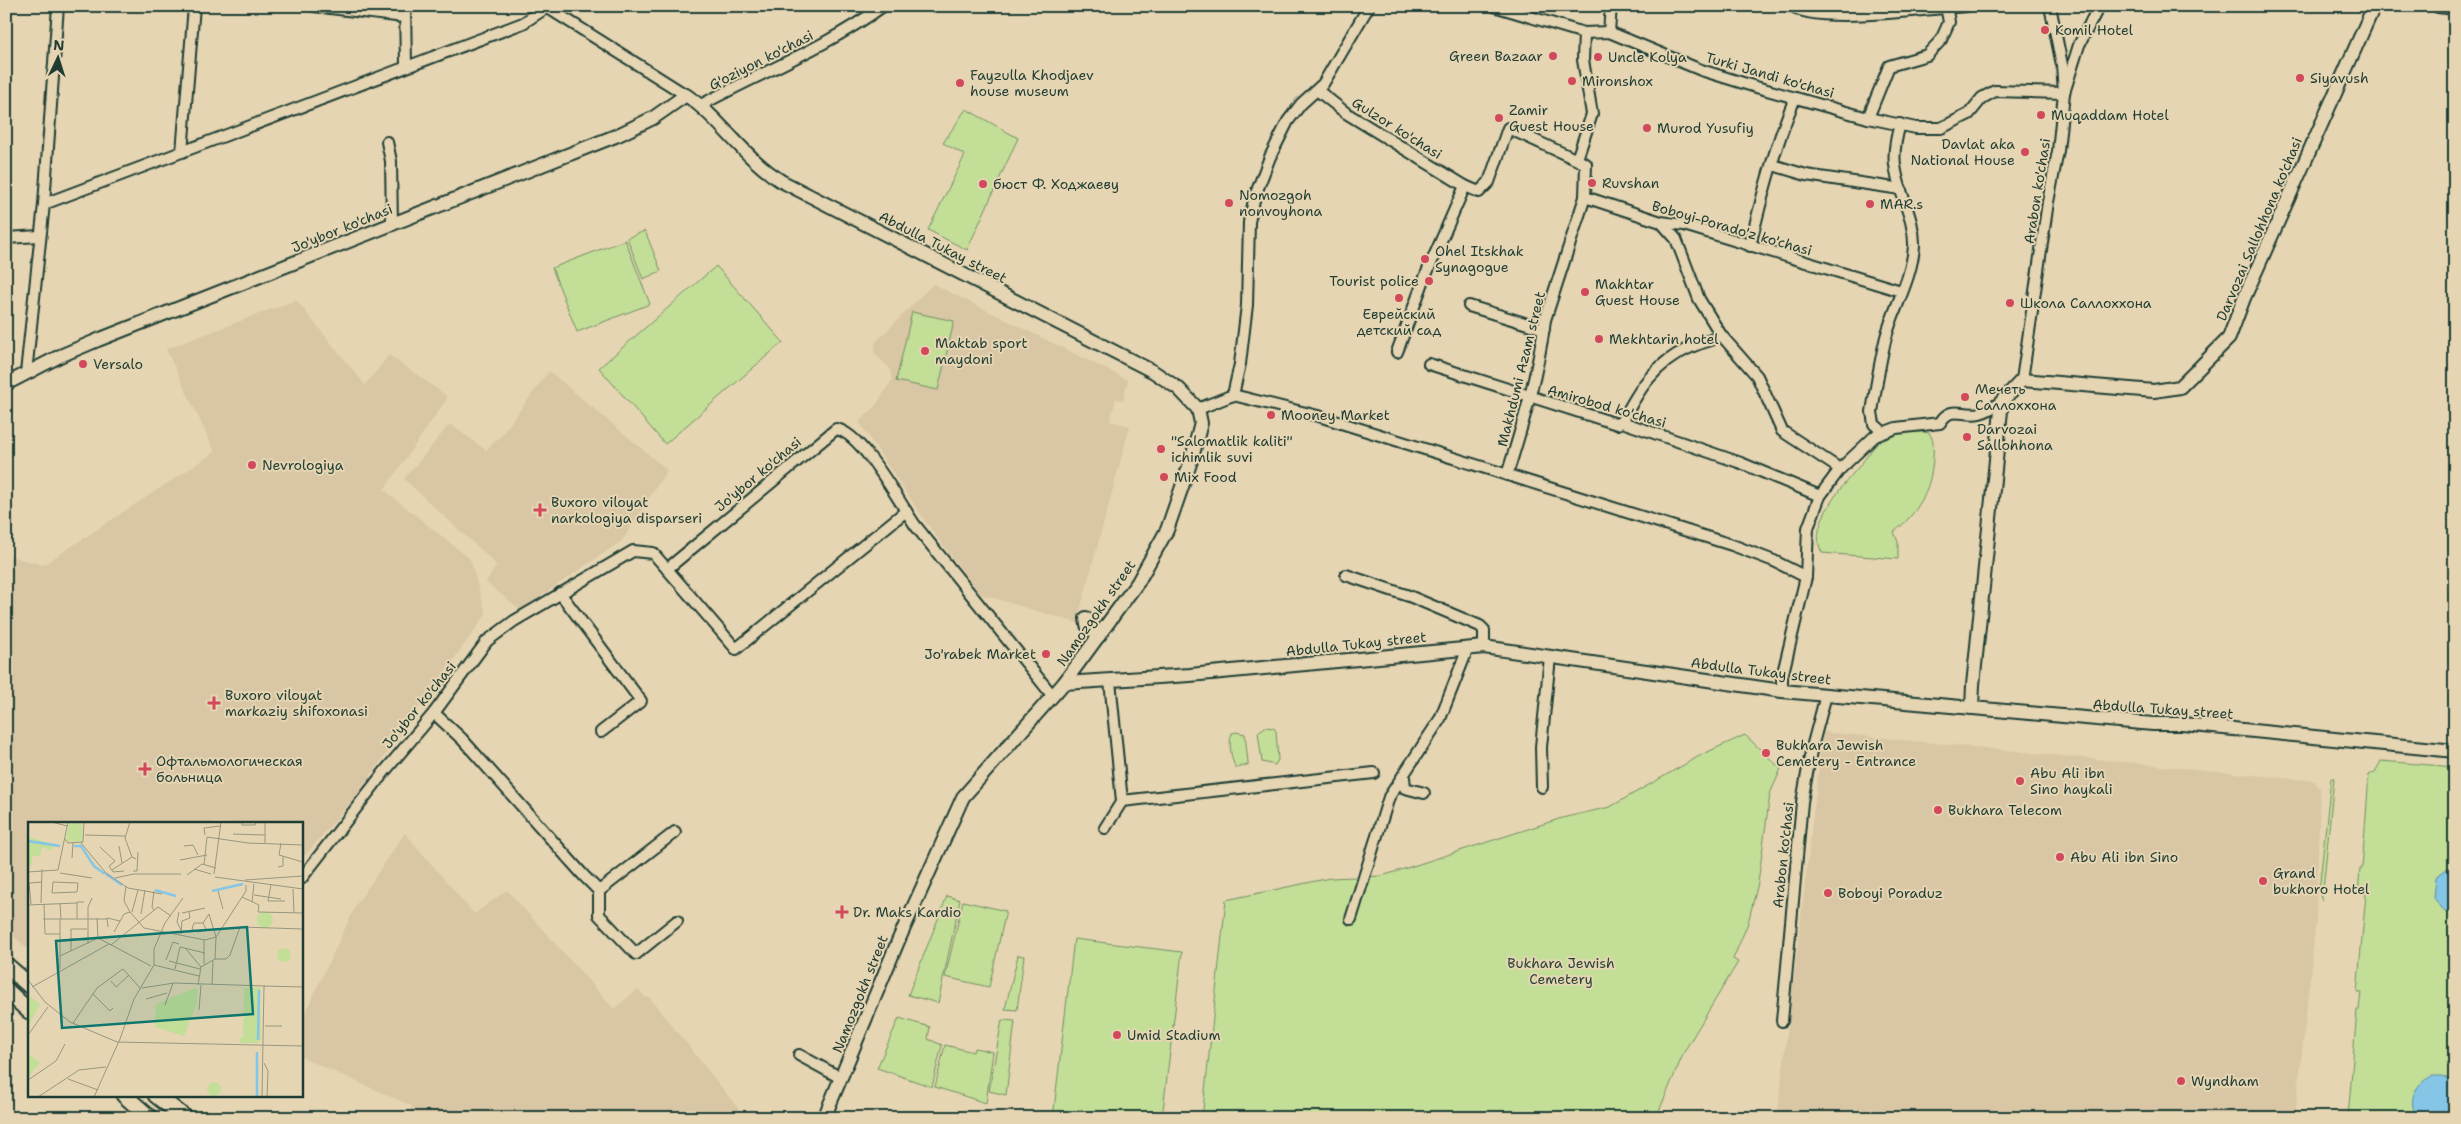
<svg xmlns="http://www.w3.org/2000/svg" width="2461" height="1124" viewBox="0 0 2461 1124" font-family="'Shantell Sans',sans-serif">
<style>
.built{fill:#d8c6a4}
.green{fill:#c3de96;stroke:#718e65}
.water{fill:#85c5e6;stroke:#5c8f9f}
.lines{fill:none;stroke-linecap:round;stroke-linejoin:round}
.minor-casing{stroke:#1f3d34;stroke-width:14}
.tertiary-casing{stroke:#1f3d34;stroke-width:16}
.primary-casing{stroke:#1f3d34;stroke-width:19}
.minor{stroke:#e6d5b2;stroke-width:10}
.tertiary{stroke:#e6d5b2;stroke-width:12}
.primary{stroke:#e6d5b2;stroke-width:15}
.poi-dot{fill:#d1495b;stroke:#e6d5b2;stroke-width:2}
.labels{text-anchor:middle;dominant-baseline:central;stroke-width:4;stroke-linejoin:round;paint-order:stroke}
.poi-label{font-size:14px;fill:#1f3d34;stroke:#e6d5b2;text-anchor:start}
.street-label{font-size:14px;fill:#1f3d34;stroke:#e6d5b2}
.park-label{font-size:14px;fill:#274539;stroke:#e6d5b2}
.inset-river{fill:none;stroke:#85c5e6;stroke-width:2.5}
.inset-road{fill:none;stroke:#969880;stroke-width:1}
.view{fill:#0f766e;fill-opacity:0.15;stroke:#0f766e;stroke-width:2.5}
.inset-edge{fill:none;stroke:#1f3d34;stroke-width:2.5}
</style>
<rect width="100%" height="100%" fill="#e6d5b2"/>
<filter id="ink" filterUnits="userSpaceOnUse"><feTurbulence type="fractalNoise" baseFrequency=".02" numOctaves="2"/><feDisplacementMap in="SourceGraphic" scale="10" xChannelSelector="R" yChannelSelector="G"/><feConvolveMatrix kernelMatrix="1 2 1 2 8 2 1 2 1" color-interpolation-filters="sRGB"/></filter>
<g filter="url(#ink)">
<g class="built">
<path d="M933,284L1128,380L1123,400L1116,399L1110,421L1130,426L1079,614L1081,624L980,594L925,521L859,422L874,408L892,380L890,369L874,353L876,342Z"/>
<path d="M296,300L365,385L389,355L448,397L384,490L470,559L486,614L359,792L301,860V823H29V950L6,929V555L43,565L215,452L166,349Z"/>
<path d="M549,371L667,470L622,541L520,610L486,582L497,565L404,479L450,424L486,450L500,437Z"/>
<path d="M1823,732L2315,781L2320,789L2316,919L2295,1118H1777Z"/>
<path d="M405,833L474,914L507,890L614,1009L638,989L646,998L649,997L746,1118H408L412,1106L301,1057V1016L306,1011L356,905Z"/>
</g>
<g class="green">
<path d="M966,109L1018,138L967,250L928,230L965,155L943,143Z"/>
<path d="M645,231L661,271L643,279L627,238Z"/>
<path d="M625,240L650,304L577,332L552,268Z"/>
<path d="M716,266L783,342L665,444L599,368Z"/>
<path d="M912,312L954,321L938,390L896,381Z"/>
<path d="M1922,432L1929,433C1935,441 1933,450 1933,459C1931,490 1918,513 1894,532L1898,542V559L1822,553C1806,524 1845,483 1862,463C1869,454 1877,441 1888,435C1897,431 1912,432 1922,432Z"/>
<path d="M1265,727L1274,728L1276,731L1278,760L1275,765L1262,762L1258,732Z"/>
<path d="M1237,732L1245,734L1248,762V765L1236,768C1231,760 1228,741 1232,733Z"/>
<path d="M1745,735L1781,769L1770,794L1758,883L1748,923L1733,959L1738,962L1685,1050L1656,1118H1202L1226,900L1330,878L1382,876L1562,818L1610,807L1703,754Z"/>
<path d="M2381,761L2455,767V1118H2348L2357,1010H2359L2361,992H2357L2366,894L2358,893L2360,869H2362L2369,775L2375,772Z"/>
<path d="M2331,778H2334L2322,901L2319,891Z"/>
<path d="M947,896L960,900L938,1003L908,995Z"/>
<path d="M963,901L1006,911L989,987L945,977Z"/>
<path d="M1074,939L1182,952L1162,1118H1053Z"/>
<path d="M1018,955L1024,956L1017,1010L1005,1009Z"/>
<path d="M899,1018L930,1027L928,1039L942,1045L932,1087L877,1068Z"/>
<path d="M1002,1020L1015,1021L1006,1095L989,1091Z"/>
<path d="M945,1045L973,1052L975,1048L993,1052L986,1103L935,1087Z"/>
</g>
<g class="water">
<path d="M2449,867H2455V913L2445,912L2434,898L2436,877Z"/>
<path d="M2432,1076H2441L2455,1081V1118H2418C2406,1101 2415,1084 2432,1076Z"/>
</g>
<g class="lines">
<defs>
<g id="minor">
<path d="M314,6L404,17"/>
<path d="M405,6L406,65"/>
<path d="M545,6L686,95"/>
<path d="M1494,6L1584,33L1609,32L1701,70L1756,87L1868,118L1916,128H1941L1969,114L1982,98L1995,91L2064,93L2079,45L2099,6"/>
<path d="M1793,6C1811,25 1936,8 1967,6"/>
<path d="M1609,32L1611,6"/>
<path d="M1317,90L1346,113L1465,186L1479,192L1489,182L1508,128L1586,164L1585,197L1545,320C1538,373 1523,424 1507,475"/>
<path d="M701,105C762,72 827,47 883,6"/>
<path d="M1868,118L1889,66L1927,55L1941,40L1949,22L1946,6"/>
<path d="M387,142L391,161L392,225"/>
<path d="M182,152L194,6"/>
<path d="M1577,159L1592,114L1583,60L1584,33"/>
<path d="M1773,165L1806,175L1901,189"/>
<path d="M1585,197L1661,222L1684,225L1901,291"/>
<path d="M44,204L523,23L546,8"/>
<path d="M1661,222L1676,239L1699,299L1721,335L1757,376L1782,431L1840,469"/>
<path d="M6,238L40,236"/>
<path d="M1750,246C1762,196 1775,145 1795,98"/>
<path d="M1469,306L1544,329"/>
<path d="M1397,352L1425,277L1465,186"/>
<path d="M1429,364L1617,424L1622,422L1741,463L1820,496"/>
<path d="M26,373L44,204L58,6"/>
<path d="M2022,380L2048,202L2058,151L2064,93L2062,65L2050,6"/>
<path d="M1233,395L1322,417L1732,545L1774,561L1806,577"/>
<path d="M1198,409L1233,395L1240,364L1247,305L1249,222L1255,196L1270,157L1288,121L1301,104L1323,84L1369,6"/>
<path d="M1622,422C1639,389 1654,364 1689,348C1700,342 1711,342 1721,335"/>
<path d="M1883,432L1874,424L1872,412C1876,387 1880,361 1886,337C1894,307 1912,278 1914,246C1915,218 1898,193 1895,165C1893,151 1896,138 1900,124"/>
<path d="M667,569L736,649L906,511"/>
<path d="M1346,575L1409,596L1480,626L1484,630V647"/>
<path d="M560,593L641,701L601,732"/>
<path d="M1110,681L1122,801"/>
<path d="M1782,691V677L1806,577L1808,528L1820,496L1840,469L1875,436L1896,428L1940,423C1951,404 1963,417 1980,413C1989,411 1996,405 2002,401"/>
<path d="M434,713L462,739L584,876L599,891V915L636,954L677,921"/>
<path d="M1404,777L1405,788L1424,793"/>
<path d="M1542,787L1541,747L1550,657"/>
<path d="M1105,828L1122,801L1374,773"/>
<path d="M301,879L385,771L434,713L487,641L514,621L633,551L653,553L667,569L836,429C861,432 900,503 915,525L1052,695"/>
<path d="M599,891L675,832"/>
<path d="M1351,919L1389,797L1440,719L1468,648"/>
<path d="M1782,1021L1802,802L1811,751L1826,695"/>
<path d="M799,1055L841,1078"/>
</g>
<g id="tertiary">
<path d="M2438,6L2455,8"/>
<path d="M6,384L60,356L98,340L618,135L653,118L686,95C722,120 742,156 781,181L1154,372L1179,389L1198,409L1201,423L1192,458L1167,530L1138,582L1064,683L963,797L899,939L824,1118"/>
<path d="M1086,618L1087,625L1099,636"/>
<path d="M1064,683L1190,675L1484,647L1782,691L2153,724H2183L2455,751"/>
<path d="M1972,708L1973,685L2002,401L2022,380L2154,391L2180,387L2229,338L2244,298L2374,6"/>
</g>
<g id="primary">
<path d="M6,965L29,985"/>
<path d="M6,990L29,1011"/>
<path d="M124,1095L150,1118"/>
<path d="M156,1095L185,1118"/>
</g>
</defs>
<use href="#minor" class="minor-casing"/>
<use href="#tertiary" class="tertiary-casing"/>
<use href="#primary" class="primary-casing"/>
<use href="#minor" class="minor"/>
<use href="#tertiary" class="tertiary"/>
<use href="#primary" class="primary"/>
</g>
</g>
<g class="poi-dot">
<circle cx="2045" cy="30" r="5"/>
<circle cx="1553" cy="56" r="5"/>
<circle cx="1598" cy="57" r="5"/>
<circle cx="2300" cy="78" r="5"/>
<circle cx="1572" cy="81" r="5"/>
<circle cx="960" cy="83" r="5"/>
<circle cx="2041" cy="115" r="5"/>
<circle cx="1499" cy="118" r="5"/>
<circle cx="1647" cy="128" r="5"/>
<circle cx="2025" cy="152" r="5"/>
<circle cx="1592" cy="183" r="5"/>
<circle cx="983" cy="184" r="5"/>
<circle cx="1229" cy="203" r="5"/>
<circle cx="1870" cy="204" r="5"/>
<circle cx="1425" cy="259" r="5"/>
<circle cx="1429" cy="281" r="5"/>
<circle cx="1585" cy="292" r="5"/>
<circle cx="1399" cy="298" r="5"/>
<circle cx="2010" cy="303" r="5"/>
<circle cx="1599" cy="339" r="5"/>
<circle cx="925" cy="351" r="5"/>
<circle cx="83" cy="364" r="5"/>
<circle cx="1965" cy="397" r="5"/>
<circle cx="1271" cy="415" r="5"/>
<circle cx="1967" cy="437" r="5"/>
<circle cx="1161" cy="449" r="5"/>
<circle cx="252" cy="465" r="5"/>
<circle cx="1164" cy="477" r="5"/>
<path d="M537.5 502.5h5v5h5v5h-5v5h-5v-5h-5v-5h5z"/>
<circle cx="1046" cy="654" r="5"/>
<path d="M211.5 695.5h5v5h5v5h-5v5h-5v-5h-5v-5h5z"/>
<circle cx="1766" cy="753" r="5"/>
<path d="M142.5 761.5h5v5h5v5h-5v5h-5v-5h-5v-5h5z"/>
<circle cx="2020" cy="781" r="5"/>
<circle cx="1938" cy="810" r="5"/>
<circle cx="2060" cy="857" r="5"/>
<circle cx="2263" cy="881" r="5"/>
<circle cx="1828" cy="893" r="5"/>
<path d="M839.5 904.5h5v5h5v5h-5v5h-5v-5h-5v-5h5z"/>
<circle cx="1117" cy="1035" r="5"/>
<circle cx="2181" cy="1081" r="5"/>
</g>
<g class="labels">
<g class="poi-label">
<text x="2055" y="30">Komil Hotel</text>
<text x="1543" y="56" text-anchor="end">Green Bazaar</text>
<text x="1608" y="57">Uncle Kolya</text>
<text x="970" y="75">Fayzulla Khodjaev<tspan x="970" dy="16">house museum</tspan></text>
<text x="2310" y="78">Siyavush</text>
<text x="1582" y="81">Mironshox</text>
<text x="1509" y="110">Zamir<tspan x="1509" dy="16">Guest House</tspan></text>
<text x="2051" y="115">Muqaddam Hotel</text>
<text x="1657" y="128">Murod Yusufiy</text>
<text x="2015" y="144" text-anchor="end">Davlat aka<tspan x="2015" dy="16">National House</tspan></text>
<text x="1602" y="183">Ruvshan</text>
<text x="993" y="184">бюст Ф. Ходжаеву</text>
<text x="1239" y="195">Nomozgoh<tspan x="1239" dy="16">nonvoyhona</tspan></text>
<text x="1880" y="204">MAR.s</text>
<text x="1435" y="251">Ohel Itskhak<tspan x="1435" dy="16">Synagogue</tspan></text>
<text x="1419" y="281" text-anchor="end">Tourist police</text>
<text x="1595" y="284">Makhtar<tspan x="1595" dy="16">Guest House</tspan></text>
<text x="2020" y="303">Школа Саллоххона</text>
<text x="1399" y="314" text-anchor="middle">Еврейский<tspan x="1399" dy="16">детский сад</tspan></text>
<text x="1609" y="339">Mekhtarin hotel</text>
<text x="935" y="343">Maktab sport<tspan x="935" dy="16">maydoni</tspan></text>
<text x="93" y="364">Versalo</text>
<text x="1975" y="389">Мечеть<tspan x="1975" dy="16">Саллоххона</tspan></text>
<text x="1281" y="415">Mooney Market</text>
<text x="1977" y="429">Darvozai<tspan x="1977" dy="16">Sallohhona</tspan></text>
<text x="1171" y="441">"Salomatlik kaliti"<tspan x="1171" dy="16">ichimlik suvi</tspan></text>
<text x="262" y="465">Nevrologiya</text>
<text x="1174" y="477">Mix Food</text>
<text x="551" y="502">Buxoro viloyat<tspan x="551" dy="16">narkologiya disparseri</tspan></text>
<text x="1036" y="654" text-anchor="end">Jo'rabek Market</text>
<text x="225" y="695">Buxoro viloyat<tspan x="225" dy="16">markaziy shifoxonasi</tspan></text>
<text x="1776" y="745">Bukhara Jewish<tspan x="1776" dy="16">Cemetery - Entrance</tspan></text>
<text x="156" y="761">Офтальмологическая<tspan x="156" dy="16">больница</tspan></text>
<text x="2030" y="773">Abu Ali ibn<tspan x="2030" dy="16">Sino haykali</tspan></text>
<text x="1948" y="810">Bukhara Telecom</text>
<text x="2070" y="857">Abu Ali ibn Sino</text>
<text x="2273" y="873">Grand<tspan x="2273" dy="16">bukhoro Hotel</tspan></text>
<text x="1838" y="893">Boboyi Poraduz</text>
<text x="853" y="912">Dr. Maks Kardio</text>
<text x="1127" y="1035">Umid Stadium</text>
<text x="2191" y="1081">Wyndham</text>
</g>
<g class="street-label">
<text transform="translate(761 60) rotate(-27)">G'oziyon ko'chasi</text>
<text transform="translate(1770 75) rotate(16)">Turki Jandi ko'chasi</text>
<text transform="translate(1397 128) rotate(32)">Gulzor ko'chasi</text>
<text transform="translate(2037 191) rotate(-81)">Arabon ko'chasi</text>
<text transform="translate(342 228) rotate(-22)">Jo'ybor ko'chasi</text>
<text transform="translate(1732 228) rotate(16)">Boboyi-Porado'z ko'chasi</text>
<text transform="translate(2259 229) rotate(-67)">Darvozai Sallohhona ko'chasi</text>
<text transform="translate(943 247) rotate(27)">Abdulla Tukay street</text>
<text transform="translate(1521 369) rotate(-76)">Makhdumi Azam street</text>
<text transform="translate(1607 406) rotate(16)">Amirobod ko'chasi</text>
<text transform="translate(758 474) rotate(-40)">Jo'ybor ko'chasi</text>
<text transform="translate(1096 613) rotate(-55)">Namozgokh street</text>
<text transform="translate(1356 644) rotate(-6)">Abdulla Tukay street</text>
<text transform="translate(1761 671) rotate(7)">Abdulla Tukay street</text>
<text transform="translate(419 705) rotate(-51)">Jo'ybor ko'chasi</text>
<text transform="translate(2163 709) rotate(4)">Abdulla Tukay street</text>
<text transform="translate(1783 855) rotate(-84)">Arabon ko'chasi</text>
<text transform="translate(860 994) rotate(-68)">Namozgokh street</text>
</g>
<g class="park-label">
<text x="1561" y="963">Bukhara Jewish<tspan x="1561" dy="16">Cemetery</tspan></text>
</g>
</g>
<g transform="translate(28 822)">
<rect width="275" height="275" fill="#e6d5b2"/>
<path d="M41,0H54L55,20L38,19ZM0,15L25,22L24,29L14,25L12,34H4V43H0ZM229 98a8 8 0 1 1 16 0a8 8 0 1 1-16 0ZM249 133a7 7 0 1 1 14 0a7 7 0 1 1-14 0ZM232,165L233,218L229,221H212V216L215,215L216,166ZM167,166L170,169L168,184L156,214L127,205L128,182ZM3,175L12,182L0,205V176ZM0,231L12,241L0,255ZM179 267a7 7 0 1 1 14 0a7 7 0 1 1-14 0Z" fill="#c3de96"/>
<path class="inset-river" d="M0,19L32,24M46,24H53L66,44L77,52M78,52L94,63M127,68L148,74M184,69L215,62M230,218L231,168M229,275V230"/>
<path class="inset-road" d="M24,0L39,4M102,0L97,16L104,35L108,37M214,0V3H227L228,0M205,12L237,13M57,13L97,14M177,13L176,6L192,4M179,15L220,21L275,23M36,16L40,21L55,20L56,0M53,21L78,51L100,66L134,72M237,21V0M253,21L251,33L275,40M91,24L94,41M156,24L165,23L170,33M72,25L87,39L81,44L85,50L96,49M44,36L45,21M152,38L179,33M176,43L179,15M250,45L255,44V34M166,47L183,52M84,48L104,35M105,49H109L110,30M0,50L30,48L40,0M32,51L64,56M186,52L193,0M159,53L174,42L188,46M187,55L275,67M87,56L106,52H153M217,58L275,54M25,60L50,61L49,70L24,71ZM243,62L240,79H257M98,64L96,79L102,90M265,67L266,91M126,69L124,85L126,88M190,69L195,87M226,73L253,77M214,75L231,83L230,90L275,91M224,80L226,62M13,81L14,47M3,82L1,61L14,60M16,82L17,112H32M32,82L33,97M0,83L49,81M104,90L110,68M151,90L149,100L153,108M154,91L177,86M113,92L117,68M69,96L70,116M15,97H79M49,97V80H56M80,105L79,96L92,99M212,105L275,107M164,107L170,110L186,107M164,107L166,101H175M179,109L175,101L181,92L188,115L187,137M86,110L96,92L102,90L116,106L177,118L188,115L218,69V63M153,112L154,99L162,96L161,90M70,116L123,144M43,117L59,118M176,118V142M60,122V85L64,76M83,123L130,85L143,94M152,125L177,131M158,127L173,145M43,129V107H59M32,134L70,116M187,137H198L202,133L212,105M138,138L145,120L151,122M141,139L172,147M126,143L171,154M32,147V97M147,147L152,125M0,158L17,180L42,200L89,220L275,224M83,159L88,165L101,153M184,162L185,139M170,163L173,145L187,137M4,165L81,122M114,166L146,161L237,164M65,172L82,189L85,186M118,177L139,171M137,183L145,161M171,188L173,163M45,201L69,166L95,147L113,167M237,204H254M0,213L20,185M92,217L106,177L126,143V127L137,101L155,76M236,241L240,249L239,275M40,257L70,268M0,258L28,239L37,222M10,275L51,248L78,245M66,275L92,217M234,275L236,164L275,165"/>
<path class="view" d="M219,105L225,192L34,206L28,119Z"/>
<rect width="275" height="275" class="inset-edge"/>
</g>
<rect width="2461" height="1124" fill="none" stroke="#e6d5b2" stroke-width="25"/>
<rect x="12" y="12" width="2436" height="1099" fill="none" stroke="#1f3d34" stroke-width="2" filter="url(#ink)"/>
<g transform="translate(58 58) rotate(4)" stroke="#e6d5b2" stroke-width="4" paint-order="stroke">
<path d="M0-4L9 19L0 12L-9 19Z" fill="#1f3d34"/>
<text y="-8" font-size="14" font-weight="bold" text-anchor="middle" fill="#1f3d34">N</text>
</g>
</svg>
